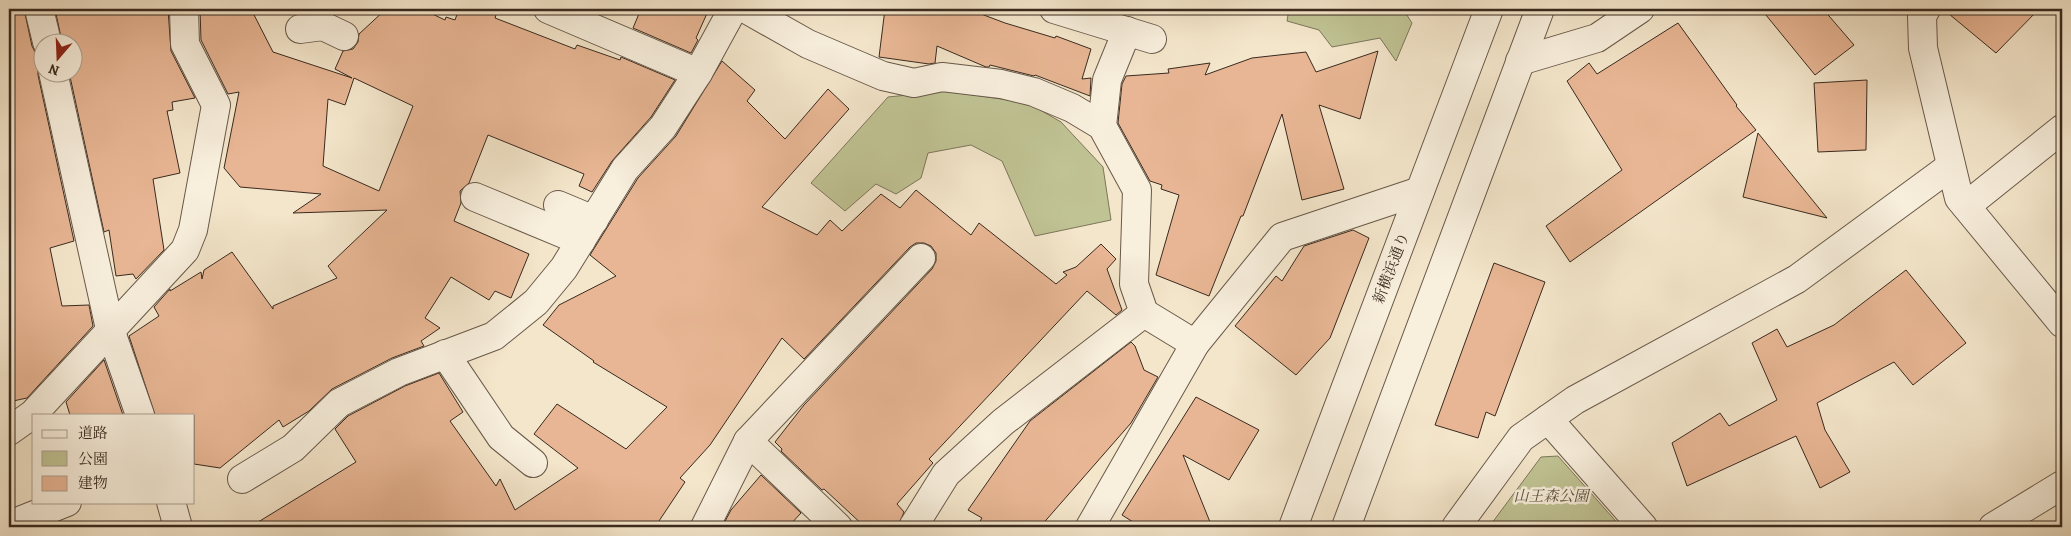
<svg xmlns="http://www.w3.org/2000/svg" width="2071" height="536" viewBox="0 0 2071 536" font-family="Alegreya,'Noto Serif JP',serif">
<style>
.green{fill:#c0c394;stroke:#7c765a}
.building{fill:#e8b694;stroke:#392a1f;fill-rule:evenodd}
.lines{fill:none;stroke-linecap:round;stroke-linejoin:round}
.minor-casing{stroke:#68594a;stroke-width:30}
.minor{stroke:#f8efdd;stroke-width:28}
.labels{text-anchor:middle;dominant-baseline:central;stroke-width:5;stroke-linejoin:round;paint-order:stroke}
.street-label{font-size:15px;fill:#392a1f;stroke:#f8efdd}
.park-label{font-size:15px;font-style:italic;fill:#5b503c;stroke:#f8efdd}
</style>
<rect width="100%" height="100%" fill="#f4e6cb"/>
<filter id="stains"><feTurbulence type="fractalNoise" baseFrequency=".004" numOctaves="4"/><feColorMatrix values="0 0 0 0 .2 0 0 0 0 .09 0 0 0 0 .02 0 0 0 .5 -.17"/></filter>
<radialGradient id="worn" r=".72"><stop offset=".6" stop-color="#630" stop-opacity="0"/><stop offset="1" stop-color="#630" stop-opacity=".3"/></radialGradient>
<g class="green">
<path d="M1289,9H1403L1412,23L1396,61L1380,38L1332,47L1319,30L1287,21Z"/>
<path d="M947,91L1028,103L1061,122L1103,167L1111,220L1035,236L1002,161L971,145L928,153L921,178L896,194L876,184L845,211L811,183L888,97Z"/>
<path d="M1558,456L1621,527H1489L1541,457Z"/>
</g>
<g class="building">
<path d="M9,9H24L32,46L35,52L42,57L38,68V75L74,241L50,248L62,306L89,305L93,326L27,398L13,401L9,356Z"/>
<path d="M55,9H168L171,51L195,98L172,102L173,110L167,111L180,173L153,179L164,250L136,279L133,274L116,276L109,230L104,232L69,72H72V42H62Z"/>
<path d="M200,9H251L273,52L352,78L335,69L343,51L353,49L358,42L359,34L386,9H422L445,20L446,17L455,20L459,9H498L495,18L575,49L577,45L620,60L621,57L675,80L651,117L612,161L592,192L579,186L584,174L488,135L469,183L460,191L461,203L454,221L529,254L511,298L495,291L489,300L451,277L425,318L440,328L421,341L424,346L392,358L332,389L309,411L283,427L279,420L220,468L194,464V415H155L129,336L159,316L154,307L170,289V291L201,272L202,279L204,270L232,252L273,309V306L337,278L328,266L387,210L293,213L321,194L240,187L224,168L239,92L228,94L201,40ZM354,78L413,106L379,191L323,166L328,99L345,105Z"/>
<path d="M641,9H709L696,38L698,40L691,53L633,28Z"/>
<path d="M885,9H968L1005,23L1055,38L1056,36L1091,49L1082,79L1091,78L1090,96L1035,75L1034,76L990,65L989,67H986L937,46L935,63L929,64L879,57Z"/>
<path d="M1761,9H1823L1854,45L1815,75Z"/>
<path d="M1943,9H2039L1996,53Z"/>
<path d="M1678,23L1737,105L1736,106L1756,130L1570,262L1546,226L1622,170L1567,81L1589,63L1597,74Z"/>
<path d="M1378,51L1360,119L1319,105L1344,189L1302,200L1282,114L1243,216H1241L1209,296L1156,275L1179,195L1161,189L1162,185L1150,181L1118,123L1122,84L1126,76L1169,73L1168,69L1210,63L1205,75L1252,58L1306,52L1316,72Z"/>
<path d="M722,61L755,90L747,101L785,139L828,89L849,109L762,207L817,235L830,220L842,231L881,194L900,208L916,190L971,235L979,223L1056,284L1067,275L1063,272L1076,267L1101,244L1116,259L1107,269L1122,310L1116,315L1087,291L929,459L933,463L897,504L904,512L898,527H865L824,489L822,490L781,451L782,449L775,442L804,405L932,269L936,261V253L931,246L924,243H916L910,247L804,359L782,338L710,445L680,478L685,482L655,527H250L356,462L335,429L348,416L405,386L439,373L463,412L450,421L496,486L500,479L515,510L578,468L534,434L557,404L626,449L667,407L593,362L594,361L543,325L559,305L616,276L590,255L638,178L676,136Z"/>
<path d="M1867,80L1866,150L1818,152L1814,83Z"/>
<path d="M1758,133L1827,218L1743,197Z"/>
<path d="M1353,230L1369,238L1330,338L1296,375L1235,326L1276,276L1282,281L1304,246Z"/>
<path d="M1494,263L1545,282L1495,416L1486,412L1478,438L1435,425Z"/>
<path d="M1906,270L1966,343L1913,385L1894,362L1817,403L1825,430L1850,472L1820,488L1796,436L1687,486L1672,443L1720,413L1729,426L1777,400L1752,343L1777,329L1787,347L1834,325Z"/>
<path d="M1131,342L1135,346L1144,370L1158,377L1131,423L1040,527H976L982,518L968,510L1030,421Z"/>
<path d="M104,360L123,415H70L66,402Z"/>
<path d="M1196,397L1259,430L1229,480L1183,455L1212,527H1141L1122,515Z"/>
<path d="M761,475L801,513L788,527H722L731,510Z"/>
</g>
<g class="lines">
<defs>
<g id="minor">
<path d="M39,9L47,42"/>
<path d="M548,9L698,73"/>
<path d="M746,9L808,44L883,76L914,83L942,77L1001,84L1034,92L1072,108L1102,126L1137,190L1134,284L1144,313L1195,344"/>
<path d="M1054,9L1152,39"/>
<path d="M1926,9L1922,16L1923,48L1959,198L2062,323"/>
<path d="M300,29L323,26L344,36"/>
<path d="M1520,61L1597,38L1640,9"/>
<path d="M53,72L110,329L140,415"/>
<path d="M1102,126L1107,80L1127,31"/>
<path d="M475,197L581,241"/>
<path d="M558,205L594,220"/>
<path d="M1966,206L2062,129"/>
<path d="M445,354L501,437L533,463"/>
<path d="M1548,419L1643,527"/>
<path d="M9,431L33,414L185,250L193,230L216,105L185,44L184,9"/>
<path d="M748,441L838,527"/>
<path d="M242,479L293,448L339,403L399,372L494,336L536,302L564,268L625,169L663,127L698,73L733,9"/>
<path d="M171,502L178,527"/>
<path d="M22,520L67,502"/>
<path d="M705,527L748,441L921,258"/>
<path d="M913,527L946,474L1003,422L1144,313"/>
<path d="M1090,527L1195,344L1282,237L1420,191"/>
<path d="M1293,527L1489,9"/>
<path d="M1346,527L1540,9"/>
<path d="M1456,527L1521,438L1575,400L1797,279L1951,166"/>
<path d="M1993,527L2062,485"/>
</g>
</defs>
<use href="#minor" class="minor-casing"/>
<use href="#minor" class="minor"/>
</g>
<g class="labels">
<g class="street-label">
<text transform="translate(1391 268) rotate(-69)">新横浜通り</text>
</g>
<g class="park-label">
<text x="1551" y="496">山王森公園</text>
</g>
</g>
<rect width="2071" height="536" fill="none" stroke="#f4e6cb" stroke-width="30"/>
<rect x="10" y="10" width="2051" height="516" fill="none" stroke="#392a1f" stroke-width="2.5"/>
<rect x="15" y="15" width="2041" height="506" fill="none" stroke="#392a1f"/>
<rect x="32" y="414" width="162" height="90" fill="#f8efdd" stroke="#aca091"/>
<rect x="42" y="430" width="25" height="8" fill="#f8efdd" stroke="#aca091"/>
<text x="78" y="438" font-size="15" fill="#392a1f">道路</text>
<rect x="42" y="451" width="25" height="15" fill="#c0c394" stroke="#aca091"/>
<text x="78" y="464" font-size="15" fill="#392a1f">公園</text>
<rect x="42" y="476" width="25" height="15" fill="#e8b694" stroke="#aca091"/>
<text x="78" y="488" font-size="15" fill="#392a1f">建物</text>
<g transform="translate(58 58) rotate(199)"><circle r="24" fill="#f8efdd" stroke="#aca091"/>
<path d="M0-4L9 19L0 12L-9 19Z" fill="#8f2418"/>
<text y="-8" font-size="14" font-weight="bold" text-anchor="middle" fill="#392a1f">N</text>
</g>
<rect width="100%" height="100%" filter="url(#stains)"/>
<rect width="100%" height="100%" fill="url(#worn)"/>
</svg>
